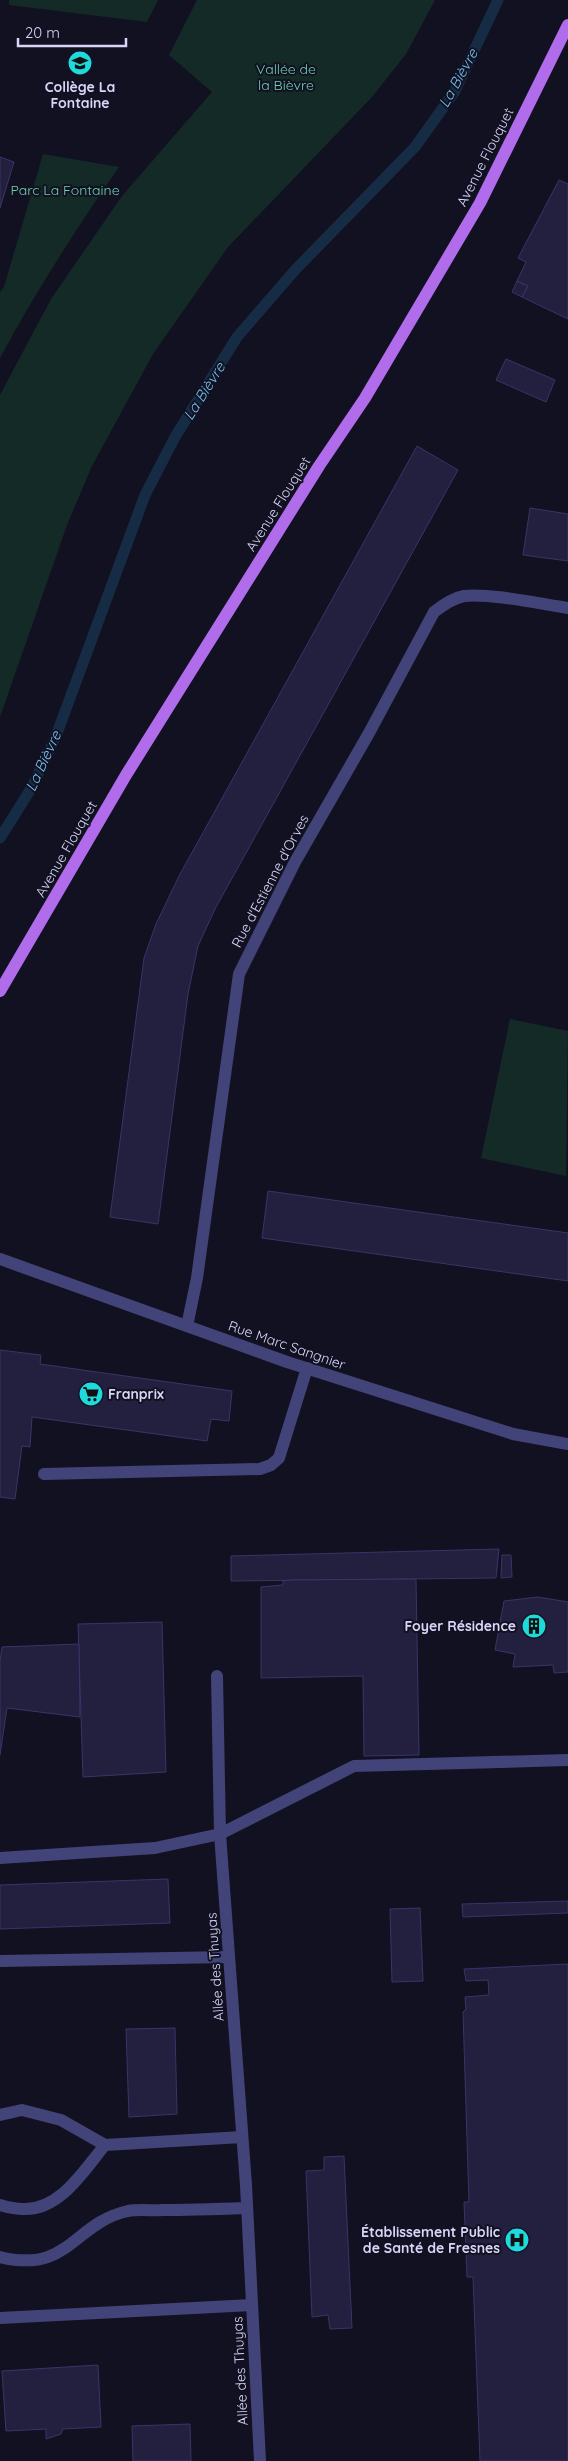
<svg xmlns="http://www.w3.org/2000/svg" width="568" height="2461" viewBox="0 0 568 2461" font-family="Quicksand,sans-serif">
<style>
.green{fill:#142a27}
.lines{fill:none;stroke-linecap:round;stroke-linejoin:round}
.stream{stroke:#162c45;stroke-width:11}
.building{fill:#231f3f;stroke:#3a3468}
.minor{stroke:#424479;stroke-width:12}
.major{stroke:#b06ceb;stroke-width:12}
.labels{text-anchor:middle;dominant-baseline:central;stroke-width:4;stroke-linejoin:round;paint-order:stroke}
.park-label{font-size:14px;fill:#6ccfae;stroke:#121121}
.poi-label{font-size:14px;font-weight:bold;fill:#d7d6f9;stroke:#121121;text-anchor:end}
.street-label{font-size:14px;fill:#d7d6f9;stroke:#121121}
.water-label{font-size:15px;font-style:italic;fill:#72beeb;stroke:#121121}
</style>
<rect width="100%" height="100%" fill="#121121"/>
<g class="green">
<path d="M9,0H158L147,22L9,5Z"/>
<path d="M197,0H435L406,54L372,97L228,247L153,354L92,466L67,525L0,717V395L51,299L122,196L212,92L169,55Z"/>
<path d="M43,154L119,167C76,229 36,291 0,358V292L4,287Z"/>
<path d="M510,1019L568,1031L566,1176L481,1158Z"/>
</g>
<g class="lines">
<path class="stream" d="M0,838L32,787L56,736L145,495L175,437L237,337L296,269L415,147L455,91L498,0"/>
</g>
<g class="building">
<path d="M0,157L14,162L0,208Z"/>
<path d="M559,180L568,184V319L522,297L528,286L517,281L526,262L518,258Z"/>
<path d="M517,281L528,286L522,297L512,292Z"/>
<path d="M506,359L555,380L546,402L496,380Z"/>
<path d="M417,446L458,470L215,909L198,946L188,994L158,1224L110,1217L144,958L156,924L179,876Z"/>
<path d="M530,508L568,514V561L523,555Z"/>
<path d="M268,1191L568,1233V1281L262,1238Z"/>
<path d="M0,1350L41,1355L40,1364L232,1391L229,1421L211,1419L207,1441L32,1417L30,1447L22,1446L15,1499L0,1497Z"/>
<path d="M499,1549L496,1578L231,1581V1556Z"/>
<path d="M502,1555H511L512,1577L501,1578Z"/>
<path d="M416,1579L419,1755L364,1756L363,1676L261,1678V1587L283,1585V1581L291,1580Z"/>
<path d="M538,1597L568,1602V1672L554,1673L553,1665L513,1667L515,1654L495,1650L504,1601Z"/>
<path d="M162,1622L166,1772L83,1777L78,1624Z"/>
<path d="M79,1644L80,1717L7,1708L0,1755V1661L2,1647Z"/>
<path d="M168,1879L170,1923L0,1929V1885Z"/>
<path d="M568,1901V1913L463,1917L462,1904Z"/>
<path d="M420,1908L423,1981L392,1982L390,1909Z"/>
<path d="M568,1964V2461H480L473,2277H467L464,2202H469L463,2012L466,2009L465,1997L489,1995L488,1980L466,1981L464,1969Z"/>
<path d="M175,2028L177,2114L129,2117L126,2029Z"/>
<path d="M344,2156L352,2328L330,2329L328,2315L312,2317L306,2171L324,2170V2157Z"/>
<path d="M98,2365L101,2427L63,2429L61,2434L46,2439V2429L6,2431L2,2371Z"/>
<path d="M190,2424L191,2461H133L132,2426Z"/>
</g>
<g class="lines">
<g class="minor">
<path d="M0,1259L287,1362L513,1434L568,1444"/>
<path d="M187,1326L197,1278L239,974L295,862L369,733L434,612C443,605 453,598 464,596C490,593 541,604 568,608"/>
<path d="M44,1474L260,1469L271,1465L279,1458L307,1368"/>
<path d="M0,1858L155,1848L220,1834L217,1676"/>
<path d="M0,1961L229,1957"/>
<path d="M0,2115L22,2110L61,2120L105,2145C84,2170 60,2211 23,2209C15,2209 7,2207 0,2205"/>
<path d="M105,2145L242,2137"/>
<path d="M0,2257C70,2274 73,2223 128,2211C139,2209 152,2211 163,2210C191,2210 219,2209 247,2208"/>
<path d="M0,2318L252,2305"/>
<path d="M260,2461L246,2185L220,1834L354,1766L568,1760"/>
</g>
<path class="major" d="M0,991L126,775L319,466L365,398L480,203L568,25"/>
</g>
<defs>
<symbol id="school-disc" viewBox="-11 -11 22 22"><circle r="9.5" fill="#1fdadd" stroke="#121121"/><path d="M0-5L7-2L0 1L-7-2ZM-4 1L0 2.5L4 1V4Q0 6-4 4Z" fill="#111"/></symbol>
<symbol id="supermarket-disc" viewBox="-11 -11 22 22"><circle r="9.5" fill="#1fdadd" stroke="#121121"/><path d="M-6-5.5h2.5l.6 2H6L4.5 2H-2.5L-4.4-4H-6ZM-1.5 3.2a1.3 1.3 0 1 0 .1 0ZM3 3.2a1.3 1.3 0 1 0 .1 0Z" fill="#111"/></symbol>
<symbol id="building-disc" viewBox="-11 -11 22 22"><circle r="9.5" fill="#1fdadd" stroke="#121121"/><path d="M-4-6H4V6H1V3H-1V6H-4ZM-2.5-4.3h1.7v1.8h-1.7ZM.8-4.3h1.7v1.8H.8ZM-2.5-1h1.7V.8h-1.7ZM.8-1h1.7V.8H.8Z" fill="#111"/></symbol>
<symbol id="hospital-disc" viewBox="-11 -11 22 22"><circle r="9.5" fill="#1fdadd" stroke="#121121"/><path d="M-5-5h3v3.5h4V-5h3V5h-3V1.5h-4V5h-3Z" fill="#111"/></symbol>
</defs>
<g fill-rule="evenodd">
<use href="#school-disc" x="66" y="49" width="28" height="28"/>
<use href="#supermarket-disc" x="77" y="1380" width="28" height="28"/>
<use href="#building-disc" x="520" y="1612" width="28" height="28"/>
<use href="#hospital-disc" x="503" y="2226" width="28" height="28"/>
</g>
<g class="labels">
<g class="park-label">
<text x="286" y="69">Vallée de<tspan x="286" dy="16">la Bièvre</tspan></text>
<text x="65" y="190">Parc La Fontaine</text>
</g>
<g class="poi-label">
<text x="80" y="87" text-anchor="middle">Collège La<tspan x="80" dy="16">Fontaine</tspan></text>
<text x="108" y="1394" text-anchor="start">Franprix</text>
<text x="516" y="1626">Foyer Résidence</text>
<text x="500" y="2232">Établissement Public<tspan x="500" dy="16">de Santé de Fresnes</tspan></text>
</g>
<g class="street-label">
<text transform="translate(485 157) rotate(-63)">Avenue Flouquet</text>
<text transform="translate(278 504) rotate(-58)">Avenue Flouquet</text>
<text transform="translate(66 849) rotate(-60)">Avenue Flouquet</text>
<text transform="translate(270 881) rotate(-62)">Rue d'Estienne d'Orves</text>
<text transform="translate(287 1345) rotate(19)">Rue Marc Sangnier</text>
<text transform="translate(215 1967) rotate(-94)">Allée des Thuyas</text>
<text transform="translate(240 2371) rotate(-93)">Allée des Thuyas</text>
</g>
<g class="water-label">
<text transform="translate(458 78) rotate(-61)">La Bièvre</text>
<text transform="translate(204 391) rotate(-58)">La Bièvre</text>
<text transform="translate(43 761) rotate(-65)">La Bièvre</text>
</g>
</g>
<path d="M18 38v8h108v-8" fill="none" stroke="#d7d6f9" stroke-width="2.5"/>
<text x="25" y="38" font-size="15" fill="#d7d6f9" stroke="#121121" stroke-width="4" paint-order="stroke">20 m</text>
</svg>
